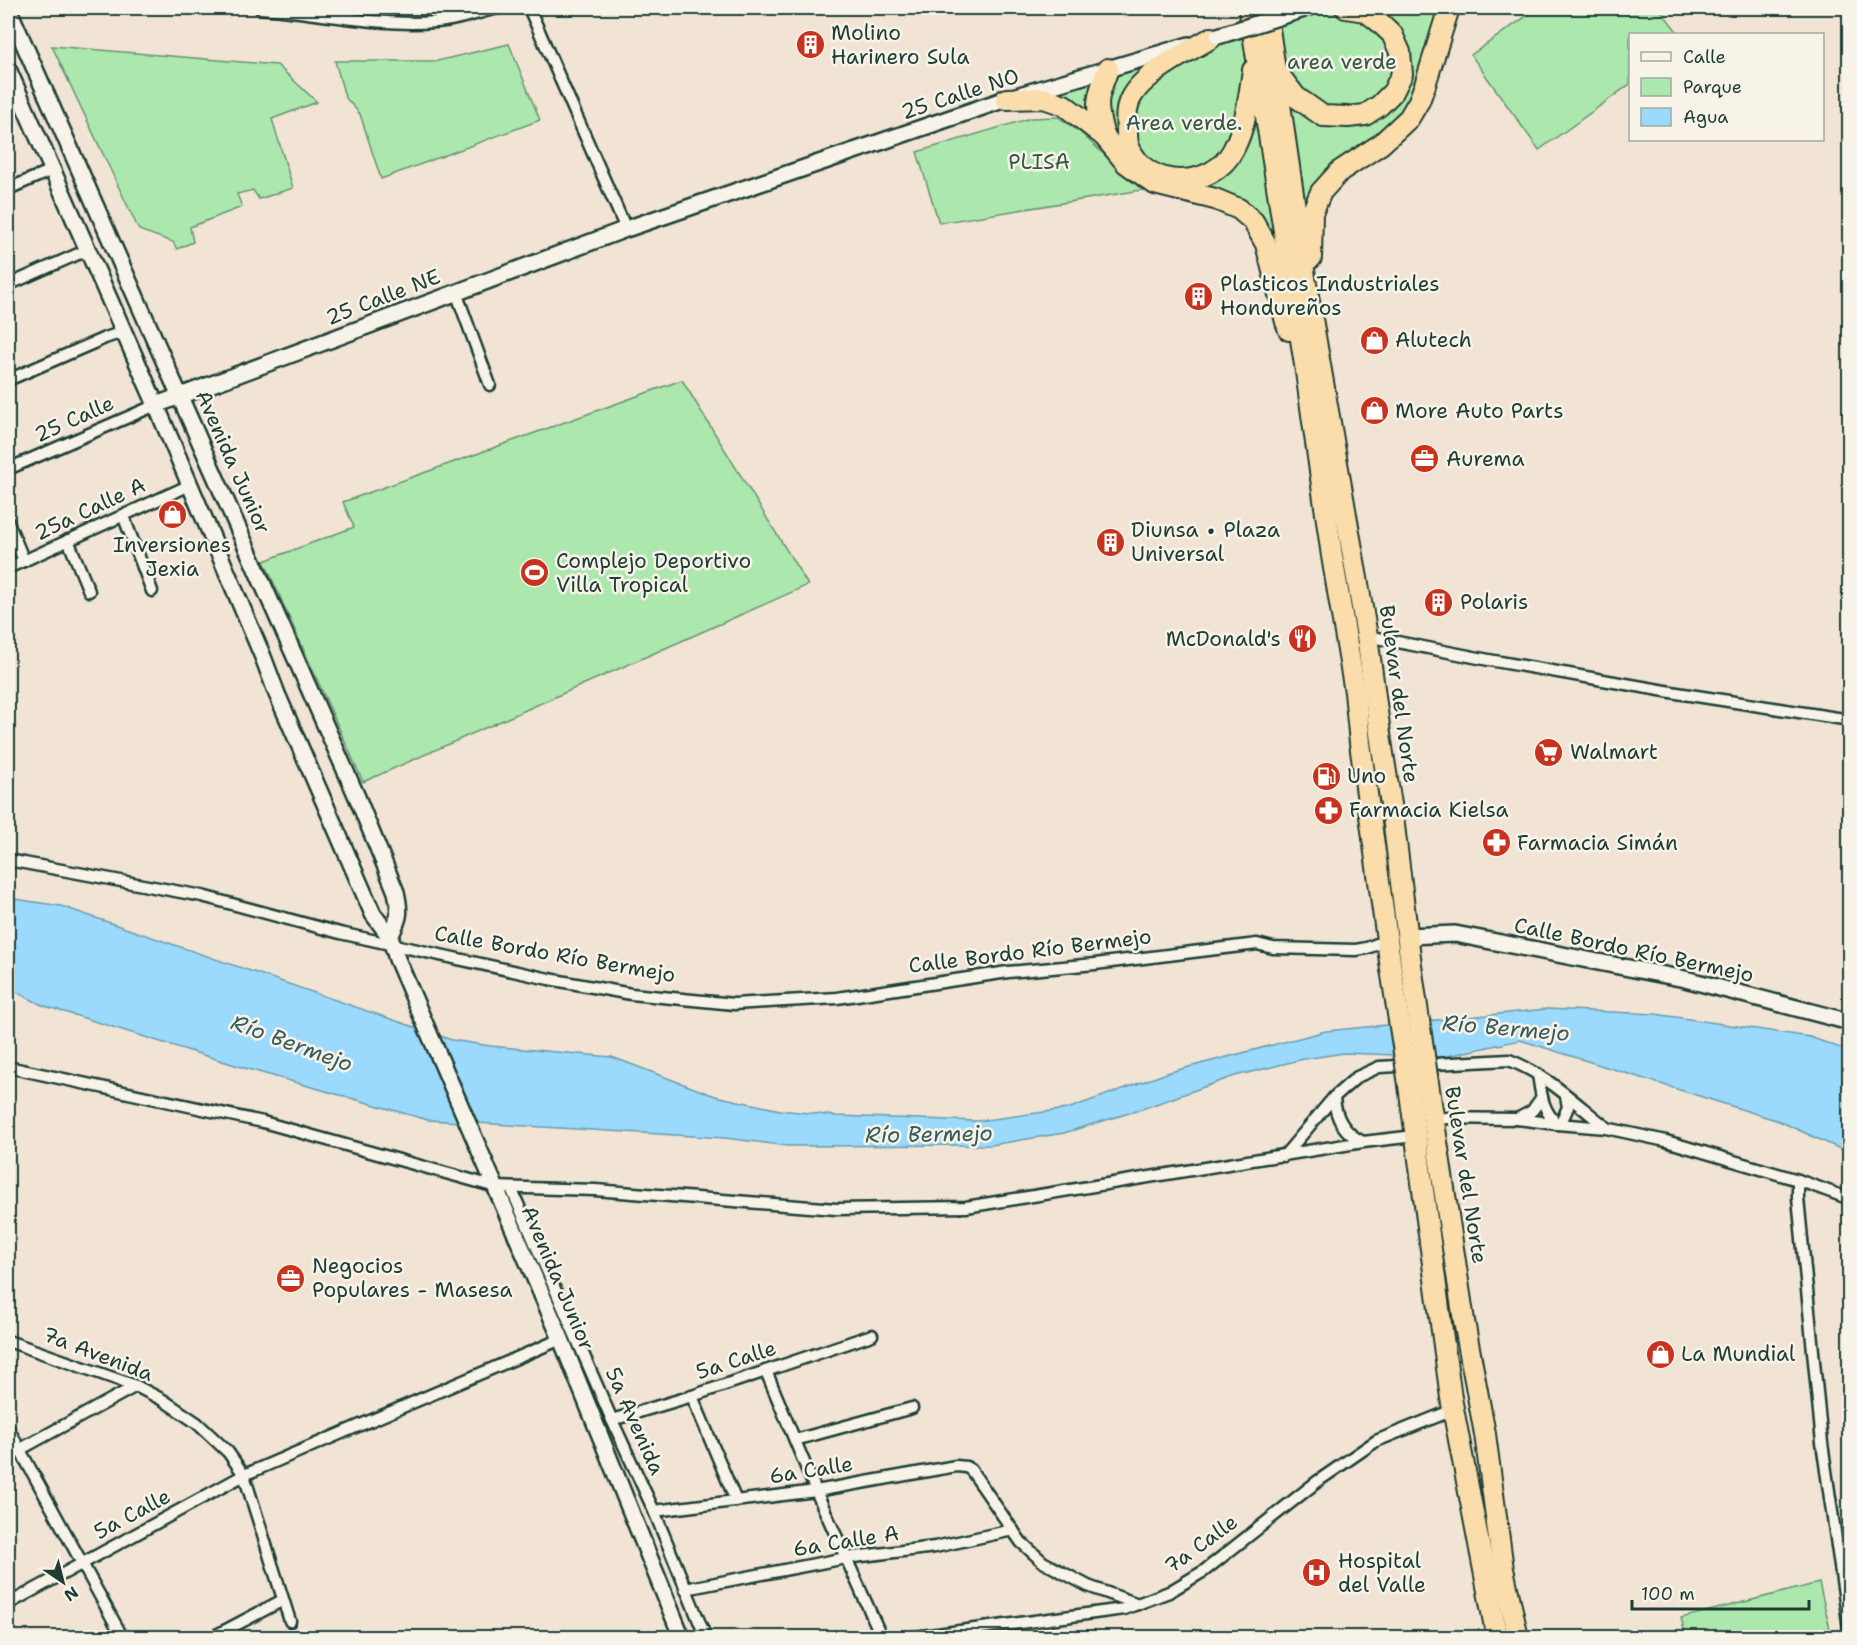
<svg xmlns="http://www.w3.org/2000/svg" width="1857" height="1645" viewBox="0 0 1857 1645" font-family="'Shantell Sans',sans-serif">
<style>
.green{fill:#ace8ae;stroke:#669271;stroke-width:1.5}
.water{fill:#9bdafc;stroke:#699bac;stroke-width:1.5}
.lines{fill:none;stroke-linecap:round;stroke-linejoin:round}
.street-casing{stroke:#1f3d34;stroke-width:15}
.secondary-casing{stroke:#1f3d34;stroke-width:20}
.highway-casing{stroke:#1f3d34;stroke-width:24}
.street{stroke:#f7f3e8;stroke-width:10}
.secondary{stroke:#f7f3e8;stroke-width:15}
.highway{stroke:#fbddab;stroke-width:20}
.secondary-bridge-casing{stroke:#1f3d34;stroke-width:20;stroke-linecap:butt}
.highway-bridge-casing{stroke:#1f3d34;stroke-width:24;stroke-linecap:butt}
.secondary-bridge{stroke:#f7f3e8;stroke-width:15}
.highway-bridge{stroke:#fbddab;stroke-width:20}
.labels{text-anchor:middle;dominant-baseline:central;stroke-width:5;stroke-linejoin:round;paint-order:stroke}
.poi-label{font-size:21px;fill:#1f3d34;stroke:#f7f3e8;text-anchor:start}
.park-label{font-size:21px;fill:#345746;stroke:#f7f3e8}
.street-label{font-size:21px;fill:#1f3d34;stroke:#f7f3e8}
.water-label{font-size:22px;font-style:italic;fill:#385c5c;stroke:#f7f3e8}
</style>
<rect width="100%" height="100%" fill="#f1e4d5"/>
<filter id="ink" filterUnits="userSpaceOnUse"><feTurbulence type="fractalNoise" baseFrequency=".0167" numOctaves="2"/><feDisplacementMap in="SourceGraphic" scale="12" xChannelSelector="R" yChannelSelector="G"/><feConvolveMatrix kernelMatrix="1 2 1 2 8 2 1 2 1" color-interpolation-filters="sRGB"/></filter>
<g filter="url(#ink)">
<g class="green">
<path d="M1369,8H1442L1428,56L1402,119L1335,168L1308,240L1287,95L1345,123L1407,74Z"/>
<path d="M1538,8H1659L1679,34H1630V84L1539,150L1471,55Z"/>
<path d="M1325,12H1346L1363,16L1387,36L1397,72L1388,89L1366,108L1325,110L1304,97L1283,71L1278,26Z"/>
<path d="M1243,38L1246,62L1241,107L1228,150L1196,174L1156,170L1138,152L1134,104L1150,83L1203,48Z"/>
<path d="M509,44L540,120L381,179L360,114L345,97L335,61H437Z"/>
<path d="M52,46L277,65L317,102L272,119L293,188L259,199L253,190L237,194L242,207L190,227L193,242L177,249L173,242L139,230Z"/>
<path d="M1164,60L1140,78L1124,146L1108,133L1105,90L1111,76Z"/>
<path d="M1098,80L1095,124L1050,94Z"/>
<path d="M1253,97L1289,310L1271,241L1208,193L1200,183L1226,169Z"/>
<path d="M1058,117L1081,133L1142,190L939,223L917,152L1031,118Z"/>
<path d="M682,380L808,585L363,782L264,561L354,527L343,502Z"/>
<path d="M1819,1583L1832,1637H1686L1681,1618Z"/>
</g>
<path class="water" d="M8,898L61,906L452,1040L490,1046L612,1057L715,1096L780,1110L836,1116L978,1121L1067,1109L1170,1072L1326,1031L1547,1009L1655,1014L1810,1037L1849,1051V1153L1779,1121L1520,1040L1443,1057L1344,1053L1304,1059L1235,1076L1139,1110L1064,1133L991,1145L788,1146L725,1138L428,1120L248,1069L42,1005L8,988Z"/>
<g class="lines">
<defs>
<g id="street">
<path d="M260,8C317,12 378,27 436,22C456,21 478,12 499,8"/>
<path d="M529,8L626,229"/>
<path d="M8,189L52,170"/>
<path d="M8,285L87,250"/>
<path d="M456,292L490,385"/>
<path d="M8,380L105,338L123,332"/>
<path d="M8,469L156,405"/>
<path d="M123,515L152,591"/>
<path d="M8,522L24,561"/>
<path d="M68,540L89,591"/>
<path d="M8,568L190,485"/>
<path d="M1367,636L1489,660L1677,693L1850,720"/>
<path d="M8,860L202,896L340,933L549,979L631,994L734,1004L837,998L1008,972L1095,964L1257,944L1273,948L1356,950L1367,948L1387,940"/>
<path d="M8,1067L263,1122L496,1187L595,1190L836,1209L966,1207L1363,1142L1415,1136"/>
<path d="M1538,1074C1541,1094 1542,1110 1557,1124"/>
<path d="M1334,1097C1335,1118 1344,1133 1363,1142"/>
<path d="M1433,1118L1517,1119L1557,1124L1606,1128L1666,1141L1798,1180L1850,1199"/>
<path d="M1517,1119L1532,1111L1542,1097"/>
<path d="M1561,1123L1568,1107L1566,1096"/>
<path d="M1284,1156L1334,1097L1357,1077L1379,1067L1509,1060C1546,1074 1575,1103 1606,1127"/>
<path d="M1798,1180V1198L1822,1443L1850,1635"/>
<path d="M511,1188L612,1420L654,1511L706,1638"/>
<path d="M8,1341L136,1386L163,1400L197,1423L228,1452L244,1475L290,1621"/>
<path d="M766,1371L816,1491L882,1638"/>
<path d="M692,1396L736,1501"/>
<path d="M612,1420L692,1396L872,1335"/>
<path d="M8,1428L123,1638"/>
<path d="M795,1440L912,1408"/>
<path d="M8,1456L136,1386"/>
<path d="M654,1511L816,1491L956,1466L966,1467L971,1470L1021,1542L1043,1562L1088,1586L1138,1604"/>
<path d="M685,1589L846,1558L935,1547L1013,1530"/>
<path d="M8,1604L244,1475L561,1339"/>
<path d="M211,1638L283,1600"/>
<path d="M907,1638L1124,1609L1169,1592L1204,1571L1318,1481L1376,1441L1453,1410"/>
</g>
<g id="secondary">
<path d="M8,8L357,797L396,892C401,914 399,918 390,937"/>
<path d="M8,69L156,405L263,657L277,694L373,914L390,937L397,959L561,1339L682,1638"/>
<path d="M156,405L626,229L1006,99L1189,45"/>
<path d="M1407,936L1455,934L1685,979L1850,1022"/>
</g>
<g id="highway">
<path d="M1249,8L1305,365L1332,556L1355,692L1360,743L1391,969"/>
<path d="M1266,8L1306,284L1367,636L1381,741L1393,817L1411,965"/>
<path d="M1211,38C1188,52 1139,75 1129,102C1126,110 1126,121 1127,129C1127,135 1127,142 1129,147C1147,191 1212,190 1233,150C1246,126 1249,97 1253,70"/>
<path d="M1276,71L1296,97L1323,116L1348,117L1365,115L1379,106L1393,92L1402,74L1400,52L1392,34L1377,20L1365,11L1346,8"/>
<path d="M1006,99L1044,98L1064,105L1104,136L1126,163L1155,184L1215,199L1239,209L1253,221L1266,244L1286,322L1289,330"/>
<path d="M1104,136C1095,105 1096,99 1108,69"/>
<path d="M1311,258L1312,213L1321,192L1340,171L1381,144L1409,118L1419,101L1425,85L1449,8"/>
<path d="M1427,1076L1464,1321L1485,1434L1503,1569L1518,1638"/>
<path d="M1408,1078L1451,1398L1497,1638"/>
</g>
</defs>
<use href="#street" class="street-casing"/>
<use href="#secondary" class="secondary-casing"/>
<use href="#highway" class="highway-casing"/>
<use href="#street" class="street"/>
<use href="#secondary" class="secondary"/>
<use href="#highway" class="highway"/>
<defs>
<path id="secondary-bridge" d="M1218,36L1304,9"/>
<g id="highway-bridge">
<path d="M1411,965L1427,1076"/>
<path d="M1391,969L1408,1078"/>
</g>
</defs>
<use href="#secondary-bridge" class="secondary-bridge-casing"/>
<use href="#highway-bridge" class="highway-bridge-casing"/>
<use href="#secondary-bridge" class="secondary-bridge"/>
<use href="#highway-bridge" class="highway-bridge"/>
</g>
</g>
<defs>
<symbol id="building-disc" viewBox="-11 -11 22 22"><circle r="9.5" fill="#c8321e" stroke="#f7f3e8"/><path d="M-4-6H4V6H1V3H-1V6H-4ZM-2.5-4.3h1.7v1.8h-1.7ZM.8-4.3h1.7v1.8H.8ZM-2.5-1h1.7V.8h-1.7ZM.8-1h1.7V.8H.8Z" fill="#fff"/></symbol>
<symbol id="shop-disc" viewBox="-11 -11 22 22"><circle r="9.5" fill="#c8321e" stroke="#f7f3e8"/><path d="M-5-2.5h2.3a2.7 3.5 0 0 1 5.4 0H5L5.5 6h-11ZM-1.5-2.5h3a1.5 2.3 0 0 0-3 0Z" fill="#fff"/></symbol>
<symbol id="office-disc" viewBox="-11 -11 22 22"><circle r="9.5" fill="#c8321e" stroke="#f7f3e8"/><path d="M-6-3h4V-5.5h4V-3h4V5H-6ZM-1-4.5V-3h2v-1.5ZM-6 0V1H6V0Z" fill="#fff"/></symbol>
<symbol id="stadium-disc" viewBox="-11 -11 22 22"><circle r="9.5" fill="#c8321e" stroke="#f7f3e8"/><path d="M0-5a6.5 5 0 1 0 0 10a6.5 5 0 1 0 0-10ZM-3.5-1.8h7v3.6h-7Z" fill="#fff"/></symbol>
<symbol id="restaurant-disc" viewBox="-11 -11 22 22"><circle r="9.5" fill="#c8321e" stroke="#f7f3e8"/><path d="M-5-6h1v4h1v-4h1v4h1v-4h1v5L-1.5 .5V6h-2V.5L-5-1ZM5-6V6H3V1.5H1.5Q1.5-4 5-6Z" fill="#fff"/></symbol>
<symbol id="supermarket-disc" viewBox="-11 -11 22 22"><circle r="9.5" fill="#c8321e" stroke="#f7f3e8"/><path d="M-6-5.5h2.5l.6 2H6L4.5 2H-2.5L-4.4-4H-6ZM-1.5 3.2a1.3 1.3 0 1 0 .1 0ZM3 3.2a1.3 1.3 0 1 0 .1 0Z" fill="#fff"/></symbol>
<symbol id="fuel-disc" viewBox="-11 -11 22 22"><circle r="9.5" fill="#c8321e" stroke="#f7f3e8"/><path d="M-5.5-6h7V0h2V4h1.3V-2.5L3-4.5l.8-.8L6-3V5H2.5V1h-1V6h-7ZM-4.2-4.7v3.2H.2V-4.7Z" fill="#fff"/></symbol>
<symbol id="pharmacy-disc" viewBox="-11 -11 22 22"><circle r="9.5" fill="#c8321e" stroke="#f7f3e8"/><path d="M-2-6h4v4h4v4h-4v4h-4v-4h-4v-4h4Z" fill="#fff"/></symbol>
<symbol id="hospital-disc" viewBox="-11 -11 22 22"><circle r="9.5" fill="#c8321e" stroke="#f7f3e8"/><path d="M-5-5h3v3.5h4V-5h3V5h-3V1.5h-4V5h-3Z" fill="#fff"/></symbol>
</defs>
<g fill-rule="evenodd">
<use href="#building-disc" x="794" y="28" width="33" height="33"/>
<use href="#building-disc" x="1182" y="280" width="33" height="33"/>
<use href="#shop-disc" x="1358" y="324" width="33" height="33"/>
<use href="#shop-disc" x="1358" y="394" width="33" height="33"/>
<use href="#office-disc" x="1408" y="442" width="33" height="33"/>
<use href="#shop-disc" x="156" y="498" width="33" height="33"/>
<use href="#building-disc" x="1094" y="526" width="33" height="33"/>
<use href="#stadium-disc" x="518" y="556" width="33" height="33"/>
<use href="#building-disc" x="1422" y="586" width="33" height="33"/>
<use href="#restaurant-disc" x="1286" y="622" width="33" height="33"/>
<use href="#supermarket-disc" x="1532" y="736" width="33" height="33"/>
<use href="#fuel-disc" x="1310" y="760" width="33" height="33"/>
<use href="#pharmacy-disc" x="1312" y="794" width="33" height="33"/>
<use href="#pharmacy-disc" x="1480" y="826" width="33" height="33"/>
<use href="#office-disc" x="274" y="1262" width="33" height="33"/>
<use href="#shop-disc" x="1644" y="1338" width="33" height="33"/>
<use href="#hospital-disc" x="1300" y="1556" width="33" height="33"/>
</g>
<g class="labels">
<g class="poi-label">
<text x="831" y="33">Molino<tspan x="831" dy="24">Harinero Sula</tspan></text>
<text x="1220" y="284">Plasticos Industriales<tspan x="1220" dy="24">Hondureños</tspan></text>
<text x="1395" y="340">Alutech</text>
<text x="1395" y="411">More Auto Parts</text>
<text x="1446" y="459">Aurema</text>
<text x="1131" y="530">Diunsa • Plaza<tspan x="1131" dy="24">Universal</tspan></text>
<text x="172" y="545" text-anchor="middle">Inversiones<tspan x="172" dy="24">Jexia</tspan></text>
<text x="556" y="561">Complejo Deportivo<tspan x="556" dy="24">Villa Tropical</tspan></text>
<text x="1460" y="602">Polaris</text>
<text x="1281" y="639" text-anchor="end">McDonald's</text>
<text x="1570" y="752">Walmart</text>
<text x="1347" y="776">Uno</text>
<text x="1349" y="810">Farmacia Kielsa</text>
<text x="1517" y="843">Farmacia Simán</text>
<text x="312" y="1266">Negocios<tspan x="312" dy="24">Populares - Masesa</tspan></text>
<text x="1681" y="1354">La Mundial</text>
<text x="1338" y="1561">Hospital<tspan x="1338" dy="24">del Valle</tspan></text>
</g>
<g class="park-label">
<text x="1342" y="62">area verde</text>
<text x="1184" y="123">Area verde.</text>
<text x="1039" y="162">PLISA</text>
</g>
<g class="street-label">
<text transform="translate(960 94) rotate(-18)">25 Calle NO</text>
<text transform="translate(383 297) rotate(-21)">25 Calle NE</text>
<text transform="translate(74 419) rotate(-24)">25 Calle</text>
<text transform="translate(233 462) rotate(66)">Avenida Junior</text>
<text transform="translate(90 509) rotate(-25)">25a Calle A</text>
<text transform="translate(1399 694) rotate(82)">Bulevar del Norte</text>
<text transform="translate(1634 950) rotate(12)">Calle Bordo Río Bermejo</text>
<text transform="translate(1030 951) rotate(-7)">Calle Bordo Río Bermejo</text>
<text transform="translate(555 954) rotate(10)">Calle Bordo Río Bermejo</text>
<text transform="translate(1466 1175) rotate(81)">Bulevar del Norte</text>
<text transform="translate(558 1278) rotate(67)">Avenida Junior</text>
<text transform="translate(98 1354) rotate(21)">7a Avenida</text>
<text transform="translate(736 1360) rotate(-18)">5a Calle</text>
<text transform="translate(635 1421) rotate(66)">5a Avenida</text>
<text transform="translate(811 1470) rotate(-9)">6a Calle</text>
<text transform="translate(132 1514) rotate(-28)">5a Calle</text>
<text transform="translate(846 1541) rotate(-9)">6a Calle A</text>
<text transform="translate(1201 1544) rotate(-36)">7a Calle</text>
</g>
<g class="water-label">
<text transform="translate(1506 1028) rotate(5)">Río Bermejo</text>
<text transform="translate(292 1043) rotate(20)">Río Bermejo</text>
<text transform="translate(929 1134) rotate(-1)">Río Bermejo</text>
</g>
</g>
<rect width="1857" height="1645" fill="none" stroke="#f7f3e8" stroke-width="30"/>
<rect x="15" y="15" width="1827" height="1615" fill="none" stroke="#1f3d34" stroke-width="2" filter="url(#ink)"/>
<rect x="1629" y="33" width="195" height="108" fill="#f7f3e8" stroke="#a1aaa0" stroke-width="1.5"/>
<rect x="1641" y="52" width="30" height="9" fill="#f7f3e8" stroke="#a1aaa0" stroke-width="1.5"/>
<text x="1683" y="63" font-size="18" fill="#1f3d34">Calle</text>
<rect x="1641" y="78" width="30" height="18" fill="#ace8ae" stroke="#a1aaa0" stroke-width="1.5"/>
<text x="1683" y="93" font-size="18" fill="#1f3d34">Parque</text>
<rect x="1641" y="108" width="30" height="18" fill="#9bdafc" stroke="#a1aaa0" stroke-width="1.5"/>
<text x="1683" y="123" font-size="18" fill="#1f3d34">Agua</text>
<g transform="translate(63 1582) rotate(145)" stroke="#f7f3e8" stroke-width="4.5" paint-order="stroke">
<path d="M0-4.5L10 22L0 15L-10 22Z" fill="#1f3d34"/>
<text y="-9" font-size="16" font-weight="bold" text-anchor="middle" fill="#1f3d34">N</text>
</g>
<path d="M1632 1600v9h177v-9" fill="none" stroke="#1f3d34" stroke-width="3"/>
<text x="1641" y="1600" font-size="18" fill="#1f3d34" stroke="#f7f3e8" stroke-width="4.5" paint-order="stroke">100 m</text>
</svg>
